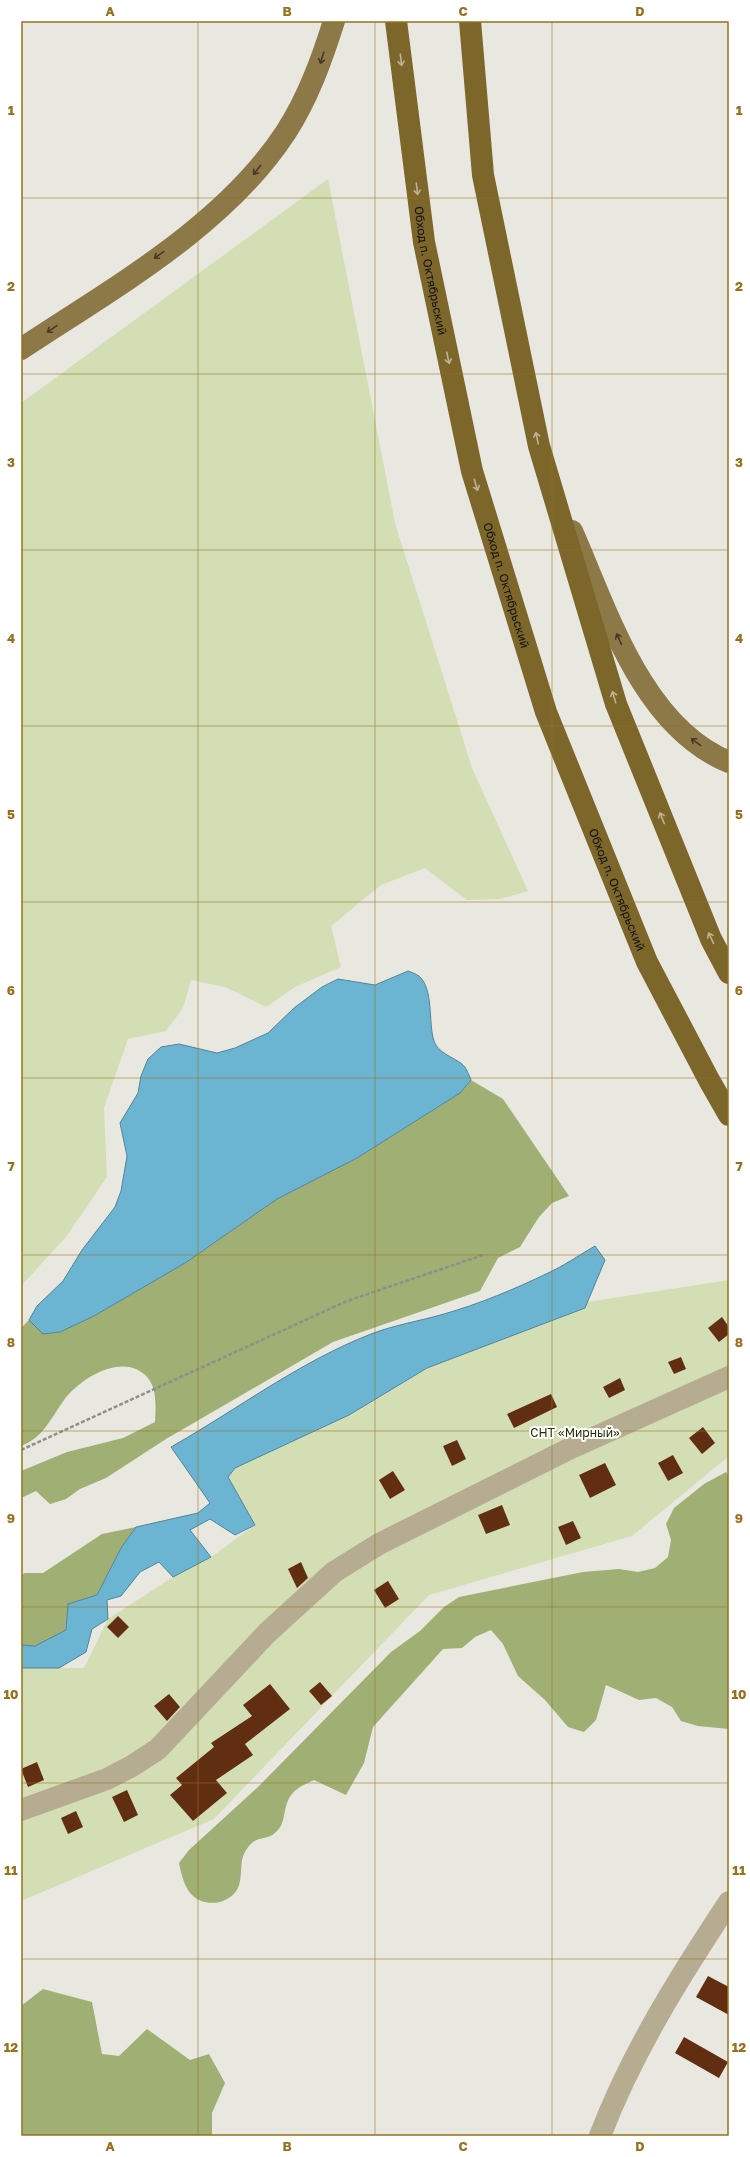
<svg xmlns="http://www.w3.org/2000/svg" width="750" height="2157" viewBox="0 0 750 2157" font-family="'Golos Text',sans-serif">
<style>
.green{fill:#d3deb5}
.forest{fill:#a0af73}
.water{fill:#6cb5d2;stroke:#518498}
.building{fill:#612e12}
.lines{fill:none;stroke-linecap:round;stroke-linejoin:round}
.path{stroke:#8f8f89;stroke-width:2.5;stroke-dasharray:4 2;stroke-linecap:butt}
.minor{stroke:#b6ac92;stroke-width:22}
.major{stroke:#8d7948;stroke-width:22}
.highway{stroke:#7d662a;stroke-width:22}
.oneway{stroke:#433b26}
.oneway2{stroke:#beb294}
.grid{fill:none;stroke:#97711b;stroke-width:1;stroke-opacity:0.55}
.labels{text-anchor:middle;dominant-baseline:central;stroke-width:4;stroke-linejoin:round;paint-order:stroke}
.street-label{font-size:12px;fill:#121210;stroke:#fff}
.park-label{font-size:12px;fill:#252d00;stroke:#fff}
.neatline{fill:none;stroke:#97711b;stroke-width:1.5}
.grid-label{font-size:13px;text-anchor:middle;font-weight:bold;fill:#97711b}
</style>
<rect width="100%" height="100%" fill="#e9e8e0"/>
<g class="green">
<path d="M328,179L395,523L472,768L528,891L500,899L467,900L425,868L381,885L331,926L341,967L295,987L266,1007L225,987L191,980L183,1008L166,1031L128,1039L104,1108L107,1177L66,1237L21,1286V403Z"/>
<path d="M729,1280V1456L632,1536L429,1595L214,1819L21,1901V1668H84L108,1619L173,1577L211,1557L255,1525L228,1477L235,1468L349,1415L427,1368L587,1302Z"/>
</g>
<g class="forest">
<path d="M471,1080L503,1099L569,1196L552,1203L539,1217L520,1247L498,1258L480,1291L333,1342L166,1439L106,1478L80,1489L66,1499L50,1504L36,1491L21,1498V1471L67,1452L123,1438L155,1422C156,1401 158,1379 136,1369C112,1359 78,1381 64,1400C51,1418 43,1438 21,1446V1328L29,1320L43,1334L60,1332L94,1316L185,1263L277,1199L357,1158L460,1093Z"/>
<path d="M726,1472L729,1477V1729L698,1726L681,1721L672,1707L656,1698L639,1700L606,1685L596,1720L584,1732L568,1727L545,1700L518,1676L503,1644L491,1630L475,1637L462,1648L443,1649L373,1727L364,1763L346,1795L314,1780C303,1785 291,1790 287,1803C283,1814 285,1825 275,1833C265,1842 256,1833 245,1852C239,1861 243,1877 238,1888C229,1905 204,1908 191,1894C184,1886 181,1873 179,1863L189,1850L258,1787L391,1652L420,1631L444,1607L459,1597L583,1572L619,1569L638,1572L655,1568L668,1557L671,1540L666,1524L674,1508L704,1484Z"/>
<path d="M136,1527L121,1548L97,1595L68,1604L66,1630L35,1646L21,1645V1575L25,1573H43L102,1534Z"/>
<path d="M43,1989L92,2002L102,2054L119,2056L147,2029L190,2060L209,2054L225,2083L212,2113V2136H21V2006Z"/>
</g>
<g class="water">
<path d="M408,971C411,972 416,974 419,976C434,989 428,1023 434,1041C438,1053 453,1057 462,1064C466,1067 469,1075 471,1080L460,1093L357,1158L277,1199L185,1263L94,1316L60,1332L43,1334L29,1320L37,1306L63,1281L82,1250L115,1207L121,1191L127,1156L120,1123L138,1093L141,1076L148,1059L161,1047L179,1044L217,1053L235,1048L268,1033L294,1008L322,987L338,979L375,985Z"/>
<path d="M595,1246L605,1260L585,1308L427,1368L349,1415L235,1468L228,1477L255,1525L235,1535L210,1519L190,1530L211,1557L173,1577L159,1562L140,1572L121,1596L107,1600L108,1619L92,1629L86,1652L59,1668H21V1645L35,1646L66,1630L68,1604L97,1595L121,1548L136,1527L198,1513L210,1503L171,1447C238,1409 299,1362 371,1334C394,1325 420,1321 444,1314C479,1304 515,1289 548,1273C564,1266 579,1255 595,1246Z"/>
</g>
<g class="building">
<path d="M722,1317L729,1327V1334L719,1342L708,1328Z"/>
<path d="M681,1357L686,1369L674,1374L668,1362Z"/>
<path d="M620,1378L625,1390L609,1398L603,1387Z"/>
<path d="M551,1394L557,1407L514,1428L507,1414Z"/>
<path d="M703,1427L715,1443L702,1454L689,1438Z"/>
<path d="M457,1440L466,1459L452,1466L443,1446Z"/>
<path d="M673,1455L683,1473L668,1481L658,1463Z"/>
<path d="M605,1463L616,1485L590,1498L579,1475Z"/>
<path d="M393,1471L405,1490L390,1499L379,1480Z"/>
<path d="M502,1505L510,1525L486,1534L478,1515Z"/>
<path d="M573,1521L581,1538L566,1545L558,1527Z"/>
<path d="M301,1562L308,1578L297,1588L288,1569Z"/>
<path d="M388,1581L399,1599L385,1608L374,1590Z"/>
<path d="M118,1616L129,1627L118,1638L107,1627Z"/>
<path d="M320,1682L332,1696L321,1705L309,1691Z"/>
<path d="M270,1684L290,1709L245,1744L253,1755L216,1780L227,1793L193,1821L170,1795L182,1785L176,1778L214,1747L211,1743L252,1716L243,1705Z"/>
<path d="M169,1694L180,1707L167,1721L154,1706Z"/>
<path d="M37,1762L44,1780L28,1787L21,1769Z"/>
<path d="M127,1790L138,1815L124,1822L112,1797Z"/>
<path d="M76,1811L83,1827L68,1834L61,1818Z"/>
<path d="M708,1976L729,1987V2015L696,1997Z"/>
<path d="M684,2037L728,2062L719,2078L675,2053Z"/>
</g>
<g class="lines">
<path class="path" d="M21,1450L347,1301L483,1255"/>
<g class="minor">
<path d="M21,1810L107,1779L132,1766L158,1749L267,1633L334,1572L379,1544L571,1448L729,1377"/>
<path d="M600,2136C632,2052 680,1976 729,1902"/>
</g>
<g class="major">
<path d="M21,349C113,288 225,226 286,132C308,98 322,59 334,21"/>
<path d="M572,531C607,610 642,727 729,762"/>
</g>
<g class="highway">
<path id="s1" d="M396,21L424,242L472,471L546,712L647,962L709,1080L729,1115"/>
<path d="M470,21L483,175L539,446L616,704L711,939L729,973"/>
</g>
</g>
<defs><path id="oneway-shaft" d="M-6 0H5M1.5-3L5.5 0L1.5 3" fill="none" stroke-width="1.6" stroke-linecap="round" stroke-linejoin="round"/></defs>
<g class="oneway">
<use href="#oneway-shaft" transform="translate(322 58) rotate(107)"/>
<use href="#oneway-shaft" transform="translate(257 170) rotate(128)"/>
<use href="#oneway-shaft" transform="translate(159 255) rotate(144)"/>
<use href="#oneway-shaft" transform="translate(52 329) rotate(146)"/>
<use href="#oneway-shaft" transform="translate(619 639) rotate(-114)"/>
<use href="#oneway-shaft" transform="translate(696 742) rotate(-144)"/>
</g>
<g class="oneway2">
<use href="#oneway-shaft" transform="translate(401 60) rotate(83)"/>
<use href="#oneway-shaft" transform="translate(417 189) rotate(83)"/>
<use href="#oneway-shaft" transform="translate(448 358) rotate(78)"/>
<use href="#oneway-shaft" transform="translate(537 438) rotate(-102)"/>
<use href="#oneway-shaft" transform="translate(476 485) rotate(73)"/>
<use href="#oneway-shaft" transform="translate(614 697) rotate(-107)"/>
<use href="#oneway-shaft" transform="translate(662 818) rotate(-112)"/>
<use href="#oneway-shaft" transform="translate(711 938) rotate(-115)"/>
</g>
<path class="grid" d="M198,21V2136M375,21V2136M552,21V2136M21,198H729M21,374H729M21,550H729M21,726H729M21,902H729M21,1078H729M21,1255H729M21,1431H729M21,1607H729M21,1783H729M21,1959H729"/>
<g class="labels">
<g class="street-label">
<text stroke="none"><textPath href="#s1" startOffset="252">Обход п. Октябрьский</textPath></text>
<text stroke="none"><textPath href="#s1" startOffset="576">Обход п. Октябрьский</textPath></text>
<text stroke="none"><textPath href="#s1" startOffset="900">Обход п. Октябрьский</textPath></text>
</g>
<g class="park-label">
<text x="575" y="1432">СНТ «Мирный»</text>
</g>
</g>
<rect width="750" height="2157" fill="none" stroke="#ffffff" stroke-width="44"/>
<rect x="22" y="22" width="706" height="2113" class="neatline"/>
<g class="grid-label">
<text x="110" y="16">A</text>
<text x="287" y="16">B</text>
<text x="463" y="16">C</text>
<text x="640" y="16">D</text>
<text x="11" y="115">1</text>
<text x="739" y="115">1</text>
<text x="11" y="291">2</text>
<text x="739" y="291">2</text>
<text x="11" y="467">3</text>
<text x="739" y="467">3</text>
<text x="11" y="643">4</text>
<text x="739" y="643">4</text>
<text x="11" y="819">5</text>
<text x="739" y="819">5</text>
<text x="11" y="995">6</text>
<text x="739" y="995">6</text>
<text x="11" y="1171">7</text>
<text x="739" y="1171">7</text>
<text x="11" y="1347">8</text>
<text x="739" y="1347">8</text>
<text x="11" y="1523">9</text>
<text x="739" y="1523">9</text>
<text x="11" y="1699">10</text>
<text x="739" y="1699">10</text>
<text x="11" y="1875">11</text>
<text x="739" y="1875">11</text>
<text x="11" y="2052">12</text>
<text x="739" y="2052">12</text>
<text x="110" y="2151">A</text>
<text x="287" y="2151">B</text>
<text x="463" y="2151">C</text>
<text x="640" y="2151">D</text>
</g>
</svg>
